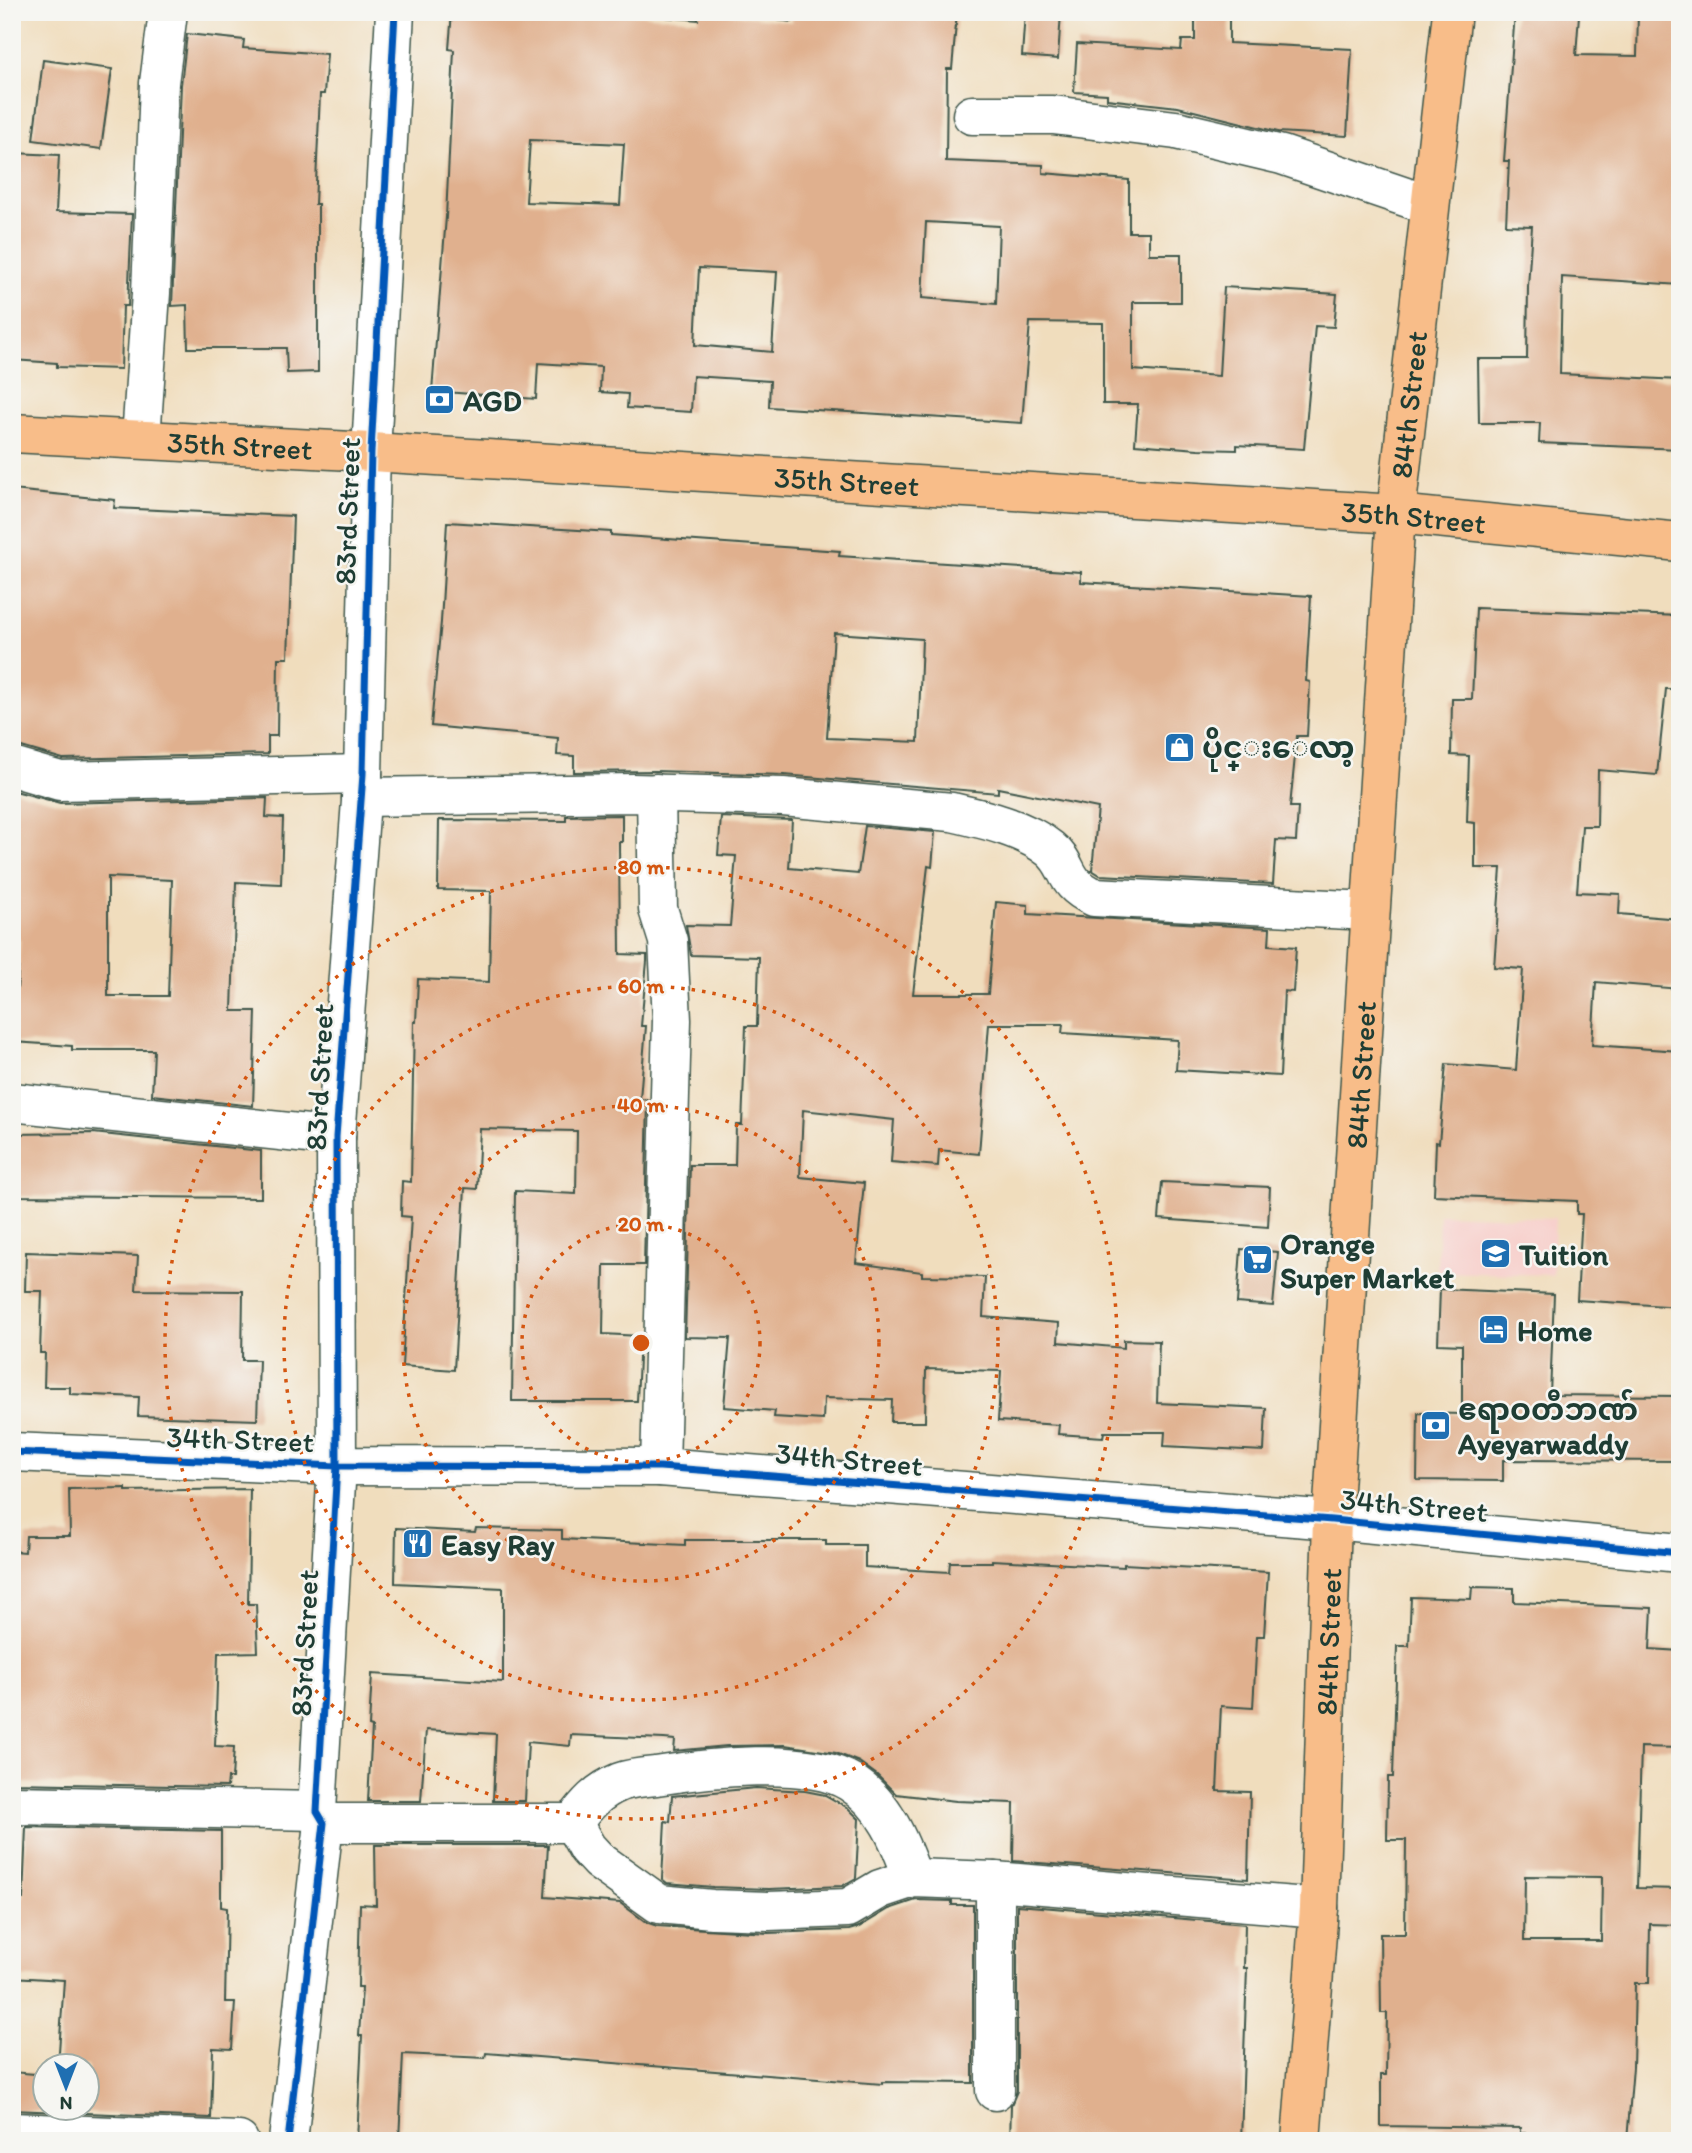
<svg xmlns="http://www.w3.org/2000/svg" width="1692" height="2153" viewBox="0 0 1692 2153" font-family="Itim,'Noto Sans Myanmar',sans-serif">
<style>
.built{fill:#f7d0cc}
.building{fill:#e0b08e;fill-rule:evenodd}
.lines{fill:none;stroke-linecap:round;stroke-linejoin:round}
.minor-casing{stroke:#3e5549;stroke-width:41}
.major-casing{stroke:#3e5549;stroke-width:41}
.minor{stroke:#fff;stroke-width:38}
.major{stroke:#f8bd89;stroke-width:38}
.cycleway-casing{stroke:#f6f6f2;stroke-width:11}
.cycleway{stroke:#0057b8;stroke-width:7}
.ring{fill:none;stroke:#d45610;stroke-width:3.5;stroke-dasharray:3.5 7}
.labels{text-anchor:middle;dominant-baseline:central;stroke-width:5;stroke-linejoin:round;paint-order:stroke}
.poi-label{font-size:30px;font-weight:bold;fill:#1f3d34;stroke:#f6f6f2;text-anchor:start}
.street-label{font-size:30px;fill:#1f3d34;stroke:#f6f6f2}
.centre{fill:#d45610;stroke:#f6f6f2;stroke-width:3.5}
.ring-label{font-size:21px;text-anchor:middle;font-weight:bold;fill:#d45610;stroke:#f6f6f2;stroke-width:5;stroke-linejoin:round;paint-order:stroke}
</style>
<rect width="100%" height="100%" fill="#f6f6f2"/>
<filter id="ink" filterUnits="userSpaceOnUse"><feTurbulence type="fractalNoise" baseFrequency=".0143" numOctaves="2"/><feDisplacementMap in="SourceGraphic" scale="14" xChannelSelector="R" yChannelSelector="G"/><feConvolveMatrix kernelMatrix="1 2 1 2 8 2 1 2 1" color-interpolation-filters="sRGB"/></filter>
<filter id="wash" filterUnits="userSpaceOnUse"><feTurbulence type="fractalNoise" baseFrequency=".00686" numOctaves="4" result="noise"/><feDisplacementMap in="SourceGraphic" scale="28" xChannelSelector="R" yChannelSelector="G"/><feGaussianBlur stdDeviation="1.57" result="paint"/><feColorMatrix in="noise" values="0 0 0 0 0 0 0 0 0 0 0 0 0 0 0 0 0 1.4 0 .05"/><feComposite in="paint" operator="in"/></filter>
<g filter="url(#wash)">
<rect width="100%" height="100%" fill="#f0ddbd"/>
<path class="built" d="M1439,1214L1555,1218L1553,1275L1437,1272Z"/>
<g id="blocks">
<g class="building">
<path d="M452,12H607L698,20L699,12H713L792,22L793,12H957L952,69H947L946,161L1043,165V173L1129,180V232H1149V254H1181V302H1133V370L1219,376L1224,287L1337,294L1334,327L1315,326L1304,449L1237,445V450L1198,449L1135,444L1138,404H1103V323L1030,322L1022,423L769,407L770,381L693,376L691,412L627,408L628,394L600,392L601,367L538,363L536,399L432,391L446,217L454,50L449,49ZM530,140L624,144L620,205L526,202ZM926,222L999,226L996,304L922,298ZM699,268L777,272L772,352L695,345Z"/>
<path d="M1025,12H1061L1058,59L1022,56Z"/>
<path d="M1195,12H1229V43L1352,49L1347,136L1278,132L1178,107L1107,99V94L1074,92L1077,44L1181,50L1182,40H1195Z"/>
<path d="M1515,12L1579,15L1576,55L1637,56L1638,12H1680V285L1562,277L1560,374L1680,380V449L1539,443L1540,423H1479L1478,359H1527L1528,287L1532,226L1506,225L1509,161H1504Z"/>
<path d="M187,34L244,40L243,48L327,54L324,94H320L315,204H318V372L287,373L286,348H188L187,305L172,306L181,85Z"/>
<path d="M43,60L112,69L101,149L33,140Z"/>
<path d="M12,153L59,155L56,212L132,214L128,306H123L121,369L57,367V363L12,360L14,237H12Z"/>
<path d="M12,490L115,500L114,508L293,516L288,658H278L277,736H268V754L63,759L18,746L21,710H12Z"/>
<path d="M447,522L611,532V535L840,551L839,556L1081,572V582L1311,596L1306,681L1310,682L1307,736H1297L1290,807H1298L1296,841L1276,840L1273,884L1100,875L1092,870L1098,808L998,788V793L784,775L656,771L574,772V756L557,755L558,738L431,726L441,622ZM834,633L922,639L918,742L827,738Z"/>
<path d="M1476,608L1680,616V689H1666L1657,775L1598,770L1597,826H1582L1577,892L1620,894L1619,914L1680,919V989L1596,982L1592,1045L1680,1051V1307L1577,1300L1582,1214H1577V1201L1434,1195L1436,1142L1439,1143L1446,1064L1516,1070L1523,969L1494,967L1501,868H1475V823L1467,822L1469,756L1451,755L1452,699H1472Z"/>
<path d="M15,791L60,803L267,798L266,817L283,818L281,884L236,882L232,1011H256L253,1106L152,1095L154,1050H72V1046L14,1042L20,940H12V820ZM108,877L172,880L168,996H108Z"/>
<path d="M622,815V842H619L620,954L647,955V961L641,1026H646L640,1099L648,1100L644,1265H604L603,1334L640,1336L637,1401H512L515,1191L576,1194L577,1131L480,1129L477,1189L465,1188L454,1370L402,1366L411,1217L401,1216L402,1181L411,1182L414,1022H416L418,979L489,982L491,891L438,890L439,820L566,821V816Z"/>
<path d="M721,817L792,820L789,868L858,874L865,826L935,832L932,867L928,866L913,994H988L996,902L1028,905V914L1270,928L1269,945L1296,947L1293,992L1284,991L1280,1076L1176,1070L1178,1040L1062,1033L1063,1024H989L979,1154L939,1150L938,1166L891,1162L894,1120L803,1110L800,1177L864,1183L856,1263L922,1272V1276L985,1277L983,1317L1059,1323L1058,1342L1124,1348V1340L1159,1341L1157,1403L1266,1408L1264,1451L1164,1446L1165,1432H1104L1103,1437L1058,1434L1059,1425L998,1421L1001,1371L926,1369L925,1422H891L892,1400L824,1398L823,1420L774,1417L775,1411L724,1407L730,1338L685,1337L690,1165H735L736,1125H742L746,1026H757L759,957L691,955L686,925L730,926L736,856L718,855Z"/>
<path d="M93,1133L261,1151V1198L12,1196V1134Z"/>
<path d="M1162,1182L1270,1187L1268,1227L1159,1219Z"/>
<path d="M1241,1249L1278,1252L1273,1306L1237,1303Z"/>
<path d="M26,1252L138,1256L136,1290L243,1291L242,1360H259L257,1420L138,1416L139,1397L70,1394V1387H44L45,1353H40L42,1291H25Z"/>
<path d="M1440,1289L1554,1294L1550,1395L1680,1396V1461L1503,1460V1481L1417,1480L1418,1413L1462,1414V1345L1438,1344Z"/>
<path d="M126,1488V1491L250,1489L248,1604H256L258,1652L218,1653L215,1746L234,1747L232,1778H228L227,1787L12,1783V1551L25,1552L26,1536H70L69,1489Z"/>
<path d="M396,1528L475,1532L476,1528L562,1530V1539L685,1545V1540H826V1545H865V1567L949,1572L950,1562H992V1560L1124,1567V1564L1268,1572L1264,1636H1257L1253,1708L1221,1706L1217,1791L1250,1792L1248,1879L1013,1861L1014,1803L956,1801L896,1794L877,1775L859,1762L836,1753L785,1745L727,1746L674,1751L675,1740L664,1739L571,1735L570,1746L528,1742L525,1801H493L496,1734L426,1730L421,1801H368L372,1727L369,1726L372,1674L503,1682V1588L395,1583Z"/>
<path d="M1472,1587L1514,1588V1602L1652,1608L1650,1649L1680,1651V1748L1641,1747L1637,1888L1680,1889V1925L1650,1924L1649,1983H1635L1633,2067L1627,2141L1520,2133V2128L1381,2126V2075H1386L1387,2013H1381L1380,1934H1405L1406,1840H1387L1388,1777H1393L1397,1646H1409L1411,1597L1471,1599ZM1525,1876L1602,1877L1601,1941H1524Z"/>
<path d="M756,1788L805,1791L825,1795L848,1808L859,1819L856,1878L842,1886L769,1889L713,1887L667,1883L662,1879L665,1821L670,1822L672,1796Z"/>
<path d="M26,1827L221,1831V1907L227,1908L225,2002H235L232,2049L213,2048L211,2118L12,2110V2072L46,2075V2108H88V2066H58L64,1980L12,1977V1898L23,1899Z"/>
<path d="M375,1845H548L545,1897L620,1903L646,1922L657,1926L768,1933L849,1930L859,1927L889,1909L916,1900L952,1901V1905H973V2083L882,2082V2084L486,2053L485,2058L403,2054L399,2141H357L362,2036H359L362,1987H358L360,1904L376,1905Z"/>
<path d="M1017,1905L1245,1924L1244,1968H1247L1241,2141H1010L1011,2105L1017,2091Z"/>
</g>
</g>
</g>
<g filter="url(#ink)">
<use href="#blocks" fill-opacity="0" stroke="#3e5549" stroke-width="2"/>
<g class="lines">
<defs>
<g id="minor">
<path d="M972,115H1053L1176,130L1282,155L1429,205"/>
<path d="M141,439L151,293L159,83L168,12"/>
<path d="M12,767L60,781L363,774"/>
<path d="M656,793L658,909L668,941L672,1020L660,1467"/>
<path d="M361,797L633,793L783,797L952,812C983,819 1024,828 1050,849C1071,866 1061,882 1094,897L1369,911"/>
<path d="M12,1102L336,1137"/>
<path d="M12,1452L337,1466L660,1467L1332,1520L1680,1553"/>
<path d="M12,1805L317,1811"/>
<path d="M324,1823H573"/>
<path d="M573,1823L587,1848L599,1861L659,1904L712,1909L769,1911L848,1908L880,1889L913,1878L995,1881L1319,1908"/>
<path d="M573,1823C586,1805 598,1791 620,1782C631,1778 645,1777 656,1776C705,1768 808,1756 850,1782C885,1803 900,1842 913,1878"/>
<path d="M995,2091V1881"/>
<path d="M12,2132L239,2141"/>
<path d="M288,2141L324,1823L317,1811L337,1466L336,1137L363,774L371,452L395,12"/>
</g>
<g id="major">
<path id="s1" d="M12,433L371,452L1396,514L1680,542"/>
<path id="s2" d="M1301,2141L1319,1908L1332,1520L1396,514L1452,12"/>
</g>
</defs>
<use href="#minor" class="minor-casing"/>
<use href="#major" class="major-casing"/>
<use href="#minor" class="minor"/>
<use href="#major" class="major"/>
<defs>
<g id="cycleway">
<path d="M12,1452L337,1466L660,1467L1332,1520L1680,1553"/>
<path d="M288,2141L324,1823L317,1811L337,1466L336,1137L363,774L371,452L395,12"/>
</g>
</defs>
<use href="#cycleway" class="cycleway-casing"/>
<use href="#cycleway" class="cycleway"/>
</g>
</g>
<g class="ring">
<circle cx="641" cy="1343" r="119"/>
<circle cx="641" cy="1343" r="238"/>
<circle cx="641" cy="1343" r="357"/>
<circle cx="641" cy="1343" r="476"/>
</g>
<defs>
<symbol id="bank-square" viewBox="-11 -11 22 22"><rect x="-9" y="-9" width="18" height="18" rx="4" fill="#1f6fb2" stroke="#f6f6f2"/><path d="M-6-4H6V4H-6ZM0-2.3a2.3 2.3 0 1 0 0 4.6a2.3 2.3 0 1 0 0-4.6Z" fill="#fff"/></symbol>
<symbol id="shop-square" viewBox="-11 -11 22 22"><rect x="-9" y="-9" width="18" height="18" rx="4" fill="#1f6fb2" stroke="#f6f6f2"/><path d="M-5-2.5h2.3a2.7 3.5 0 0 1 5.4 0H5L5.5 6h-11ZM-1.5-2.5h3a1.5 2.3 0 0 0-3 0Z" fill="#fff"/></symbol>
<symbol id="school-square" viewBox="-11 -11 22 22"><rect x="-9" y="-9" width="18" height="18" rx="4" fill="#1f6fb2" stroke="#f6f6f2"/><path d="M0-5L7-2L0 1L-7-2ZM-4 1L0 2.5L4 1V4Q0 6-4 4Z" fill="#fff"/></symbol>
<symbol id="supermarket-square" viewBox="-11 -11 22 22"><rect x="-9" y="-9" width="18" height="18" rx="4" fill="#1f6fb2" stroke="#f6f6f2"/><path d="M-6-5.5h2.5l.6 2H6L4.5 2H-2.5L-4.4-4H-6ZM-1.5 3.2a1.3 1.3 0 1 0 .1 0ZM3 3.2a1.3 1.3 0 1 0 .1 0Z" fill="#fff"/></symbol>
<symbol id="hotel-square" viewBox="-11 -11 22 22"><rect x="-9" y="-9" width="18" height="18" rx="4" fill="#1f6fb2" stroke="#f6f6f2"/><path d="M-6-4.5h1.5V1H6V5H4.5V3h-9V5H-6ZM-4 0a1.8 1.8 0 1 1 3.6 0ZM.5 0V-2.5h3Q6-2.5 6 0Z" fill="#fff"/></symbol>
<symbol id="restaurant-square" viewBox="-11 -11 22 22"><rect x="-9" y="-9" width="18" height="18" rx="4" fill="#1f6fb2" stroke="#f6f6f2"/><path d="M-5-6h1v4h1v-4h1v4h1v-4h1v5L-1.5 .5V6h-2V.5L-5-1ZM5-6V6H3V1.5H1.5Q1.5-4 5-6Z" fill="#fff"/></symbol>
</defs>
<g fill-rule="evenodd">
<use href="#bank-square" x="422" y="382" width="35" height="35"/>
<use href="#shop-square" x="1162" y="730" width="35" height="35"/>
<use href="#school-square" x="1478" y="1236" width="35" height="35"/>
<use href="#supermarket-square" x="1240" y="1242" width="35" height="35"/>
<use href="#hotel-square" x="1476" y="1312" width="35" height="35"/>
<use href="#bank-square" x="1418" y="1408" width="35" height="35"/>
<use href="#restaurant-square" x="400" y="1526" width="35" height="35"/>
</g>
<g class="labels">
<g class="poi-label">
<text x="463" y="400">AGD</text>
<text x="1202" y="747">ပိုင္းေလာ့</text>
<text x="1280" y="1243">Orange<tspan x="1280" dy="34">Super Market</tspan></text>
<text x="1519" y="1254">Tuition</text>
<text x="1517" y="1330">Home</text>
<text x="1458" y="1409">ဧရာဝတီဘဏ်<tspan x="1458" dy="34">Ayeyarwaddy</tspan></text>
<text x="441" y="1544">Easy Ray</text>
</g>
<g class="street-label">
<text stroke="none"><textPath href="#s2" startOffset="1740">84th Street</textPath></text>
<text stroke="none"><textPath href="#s1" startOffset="228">35th Street</textPath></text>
<text stroke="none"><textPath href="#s1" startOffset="836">35th Street</textPath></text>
<text transform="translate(347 511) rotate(-88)">83rd Street</text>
<text stroke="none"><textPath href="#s1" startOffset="1404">35th Street</textPath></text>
<text stroke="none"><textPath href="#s2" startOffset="1068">84th Street</textPath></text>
<text transform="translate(319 1077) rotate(-87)">83rd Street</text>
<text transform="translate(240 1439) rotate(2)">34th Street</text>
<text transform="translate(849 1459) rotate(5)">34th Street</text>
<text transform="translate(1414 1505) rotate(5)">34th Street</text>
<text stroke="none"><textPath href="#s2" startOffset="500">84th Street</textPath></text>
<text transform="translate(304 1643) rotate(-87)">83rd Street</text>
</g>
</g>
<circle cx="641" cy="1343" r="10" class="centre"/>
<g class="ring-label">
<text x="641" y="874">80 m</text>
<text x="641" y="993">60 m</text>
<text x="641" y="1112">40 m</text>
<text x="641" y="1231">20 m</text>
</g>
<rect width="1692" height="2153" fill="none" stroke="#f6f6f2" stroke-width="42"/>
<g transform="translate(66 2087) rotate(180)"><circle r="33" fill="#f6f6f2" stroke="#a0aca6" stroke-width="2"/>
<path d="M0-5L12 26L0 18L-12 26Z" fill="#1f6fb2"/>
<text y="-10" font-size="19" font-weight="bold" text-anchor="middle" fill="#1f3d34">N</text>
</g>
</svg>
